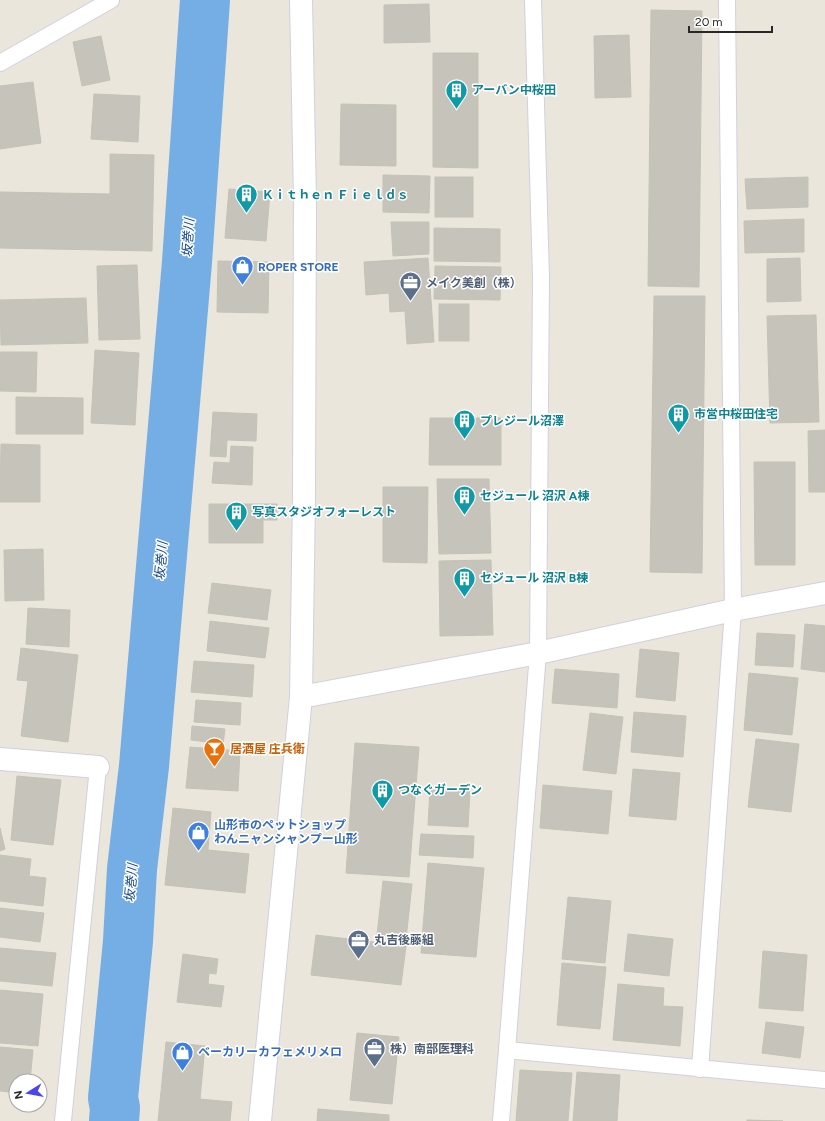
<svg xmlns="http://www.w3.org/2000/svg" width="825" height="1121" viewBox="0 0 825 1121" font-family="Figtree,'Noto Sans JP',sans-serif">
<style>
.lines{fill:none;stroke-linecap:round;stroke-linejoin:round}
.river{stroke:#74aee5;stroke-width:50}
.building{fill:#c5c3ba;stroke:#c5c2b5}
.lane-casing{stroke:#d1d0e0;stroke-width:18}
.street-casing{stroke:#d1d0e0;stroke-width:24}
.secondary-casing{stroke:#d1d0e0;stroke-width:24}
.lane{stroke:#fff;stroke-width:16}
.street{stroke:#fff;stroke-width:22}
.secondary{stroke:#fff;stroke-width:22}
.labels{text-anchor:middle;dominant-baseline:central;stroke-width:3;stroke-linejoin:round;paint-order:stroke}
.culture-label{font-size:12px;font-weight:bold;fill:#0d838f;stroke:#fff;text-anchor:start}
.shop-label{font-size:12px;font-weight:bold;fill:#366cbe;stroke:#fff;text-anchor:start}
.service-label{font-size:12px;font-weight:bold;fill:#4e5e75;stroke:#fff;text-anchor:start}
.food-label{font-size:12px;font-weight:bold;fill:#c56008;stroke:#fff;text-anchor:start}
.water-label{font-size:13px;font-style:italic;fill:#164a8e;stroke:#fff}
</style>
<rect width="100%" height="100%" fill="#eae6db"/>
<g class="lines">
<path class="river" d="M114,1121L115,1108L113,1098L128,941L132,869L144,766L187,262L205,0"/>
</g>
<g class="building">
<path d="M429,4L430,42L384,43V5Z"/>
<path d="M651,10L702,11L699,287L648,286Z"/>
<path d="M629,35L631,97L595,98L594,36Z"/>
<path d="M101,36L110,80L82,86L73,42Z"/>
<path d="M433,53H478V168L433,167Z"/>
<path d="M33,82L41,143L0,149V86Z"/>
<path d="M94,94L140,96L138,142L91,139Z"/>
<path d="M341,104L396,105V166L340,165Z"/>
<path d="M110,154L154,155L152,251L0,248V192L110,194Z"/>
<path d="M383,175L430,176L429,213L383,212Z"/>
<rect x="435" y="177" width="38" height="40"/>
<path d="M808,177V207L747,209L745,179Z"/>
<path d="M229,189L270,192L266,241L225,238Z"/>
<path d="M804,219V252L745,253L744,221Z"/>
<path d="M391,222H429V254L393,256Z"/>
<path d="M434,228L500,229V262L434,261Z"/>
<path d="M428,258L434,342L407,344L405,311L390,312L389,293L366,295L364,262Z"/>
<path d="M800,258L801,301L767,302V259Z"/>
<path d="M218,261L269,262L268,313L217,312Z"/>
<path d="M137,265L140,339L99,340L97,266Z"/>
<path d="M435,266L501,267L500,300L434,299Z"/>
<path d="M654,296H705L702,573L650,572Z"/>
<path d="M86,298L88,343L1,345L0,300Z"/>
<rect x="439" y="304" width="30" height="37"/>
<path d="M816,315L819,422L770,423L767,316Z"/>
<path d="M95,350L139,353L135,425L91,423Z"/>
<path d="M0,352H37L36,392L0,391Z"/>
<path d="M16,397L83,398V434H16Z"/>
<path d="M213,412L257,414L256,441L227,440L226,457L210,456Z"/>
<path d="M430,418H501V465H429Z"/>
<path d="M825,430V492H809L808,431Z"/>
<path d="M1,444L40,445V502H0Z"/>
<path d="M231,446L253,447L252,485L212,483L214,462L230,463Z"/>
<path d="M754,462H795V565H755Z"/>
<path d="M437,479H489L491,553L439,554Z"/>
<path d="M383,487H428L427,563L383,562Z"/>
<path d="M209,504H277V520H263V543H209Z"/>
<path d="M43,549L44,600L5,601L4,550Z"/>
<path d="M491,560L493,635L440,636L439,561Z"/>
<path d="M212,583L271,590L267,620L208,613Z"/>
<path d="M28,608L70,610L69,647L26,644Z"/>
<path d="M210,621L269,628L265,658L207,651Z"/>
<path d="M805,624L825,626V672L801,669Z"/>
<path d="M757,633L795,635L793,667L755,665Z"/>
<path d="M21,648L78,655L68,742L21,736L28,681L17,680Z"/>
<path d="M640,649L679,653L675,701L636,697Z"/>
<path d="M194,661L254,665L252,697L191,692Z"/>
<path d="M555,669L619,674L617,708L552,703Z"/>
<path d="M749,673L798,678L792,735L744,730Z"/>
<path d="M196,700L241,703L240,725L194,722Z"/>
<path d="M634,712L686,716L683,757L631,752Z"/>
<path d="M590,713L623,717L616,774L583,770Z"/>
<path d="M192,726L225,729L223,744L191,740Z"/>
<path d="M756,739L799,744L791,812L748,807Z"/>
<path d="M355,743L419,747L409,877L346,873Z"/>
<path d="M190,747L240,751L238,791L186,788Z"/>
<path d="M633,769L680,773L676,820L629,816Z"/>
<path d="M17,776L61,780L53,845L11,840Z"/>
<path d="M543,785L612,791L608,834L540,828Z"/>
<path d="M430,789L470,791L468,827L428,825Z"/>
<path d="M173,808L211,812L208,850L249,854L245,893L165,885Z"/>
<path d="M0,828L5,849L0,851Z"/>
<path d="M421,834L474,836L473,858L419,855Z"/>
<path d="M0,855L31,859L29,876L46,878L43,906L0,901Z"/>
<path d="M428,863L484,868L476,957L421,953Z"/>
<path d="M383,881L412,884L406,939L377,935Z"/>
<path d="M568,897L611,901L605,963L562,959Z"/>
<path d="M0,908L44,913L40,942L0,937Z"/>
<path d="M628,934L673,939L669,976L624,971Z"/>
<path d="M316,935L406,946L401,985L311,975Z"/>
<path d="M0,948L56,953L52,986L0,981Z"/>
<path d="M763,951L807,955L803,1011L759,1008Z"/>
<path d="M183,954L218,959L216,974L209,973L208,984L224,986L221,1007L177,1002Z"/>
<path d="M562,963L606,967L600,1029L557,1025Z"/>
<path d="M618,984L664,988L663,1006L683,1007L680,1046L613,1040Z"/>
<path d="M0,990L43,994L38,1046L0,1043Z"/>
<path d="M766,1022L804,1027L800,1058L762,1053Z"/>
<path d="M357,1033L399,1037L392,1104L350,1100Z"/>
<path d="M166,1042L205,1046L200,1099L232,1102L230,1121H158Z"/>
<path d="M0,1047L33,1050L30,1081H16V1093L0,1091Z"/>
<path d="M520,1070L572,1073L568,1121H516Z"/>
<path d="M577,1072L620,1075L617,1121H573Z"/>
<path d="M318,1109L389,1115V1121H317Z"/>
<path d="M747,1120L783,1121H747Z"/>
</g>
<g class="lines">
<defs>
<g id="lane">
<path d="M0,63L111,0"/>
<path d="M507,1050L825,1080"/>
<path d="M700,1069L733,610L727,0"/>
<path d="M63,1121L98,767"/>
<path d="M501,1121L507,1050L538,653L541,278L533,0"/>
</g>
<g id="street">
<path d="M301,697L538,653L733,610L825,593"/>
<path d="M0,759L98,767"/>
</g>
<path id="secondary" d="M260,1121L301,697L304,497L305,199L301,0"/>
</defs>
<use href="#lane" class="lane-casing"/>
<use href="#street" class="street-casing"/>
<use href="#secondary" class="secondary-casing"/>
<use href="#lane" class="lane"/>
<use href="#street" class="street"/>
<use href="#secondary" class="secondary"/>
</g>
<defs>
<symbol id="building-pin" viewBox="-11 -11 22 30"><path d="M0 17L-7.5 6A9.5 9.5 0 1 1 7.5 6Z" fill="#0f9aa8" stroke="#fff"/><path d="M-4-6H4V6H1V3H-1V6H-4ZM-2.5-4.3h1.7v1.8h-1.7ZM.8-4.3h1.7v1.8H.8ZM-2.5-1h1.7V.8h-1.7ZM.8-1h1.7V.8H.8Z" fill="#fff"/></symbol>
<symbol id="shop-pin" viewBox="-11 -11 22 30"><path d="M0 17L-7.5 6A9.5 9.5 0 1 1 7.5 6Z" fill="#3f7fe0" stroke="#fff"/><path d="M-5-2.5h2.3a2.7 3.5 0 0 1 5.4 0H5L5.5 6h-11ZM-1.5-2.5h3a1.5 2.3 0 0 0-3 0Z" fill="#fff"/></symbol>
<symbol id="office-pin" viewBox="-11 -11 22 30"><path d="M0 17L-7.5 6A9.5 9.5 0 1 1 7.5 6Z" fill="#5c6f8a" stroke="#fff"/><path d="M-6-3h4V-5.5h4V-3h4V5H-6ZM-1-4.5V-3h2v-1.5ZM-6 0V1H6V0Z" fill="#fff"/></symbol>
<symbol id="bar-pin" viewBox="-11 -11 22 30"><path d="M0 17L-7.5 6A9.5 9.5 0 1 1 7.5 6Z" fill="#e8710a" stroke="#fff"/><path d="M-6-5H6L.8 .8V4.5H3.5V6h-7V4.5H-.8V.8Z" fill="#fff"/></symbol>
</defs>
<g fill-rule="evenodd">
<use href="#building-pin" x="444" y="78" width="25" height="34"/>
<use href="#building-pin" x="234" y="182" width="25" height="34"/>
<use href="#shop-pin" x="230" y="254" width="25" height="34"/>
<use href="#office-pin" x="398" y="270" width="25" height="34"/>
<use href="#building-pin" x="666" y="402" width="25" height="34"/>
<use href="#building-pin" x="452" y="408" width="25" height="34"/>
<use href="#building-pin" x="452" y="484" width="25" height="34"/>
<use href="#building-pin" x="224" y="500" width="25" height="34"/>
<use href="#building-pin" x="452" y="566" width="25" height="34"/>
<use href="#bar-pin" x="202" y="736" width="25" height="34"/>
<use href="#building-pin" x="370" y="778" width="25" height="34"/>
<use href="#shop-pin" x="186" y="820" width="25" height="34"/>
<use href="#office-pin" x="346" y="928" width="25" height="34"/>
<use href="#office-pin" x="362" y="1036" width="25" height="34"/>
<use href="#shop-pin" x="170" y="1040" width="25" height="34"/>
</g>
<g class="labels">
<g class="culture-label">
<text x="472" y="90">アーバン中桜田</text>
<text x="262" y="195">Ｋｉｔｈｅｎ Ｆｉｅｌｄｓ</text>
<text x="694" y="414">市営中桜田住宅</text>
<text x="480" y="421">プレジール沼澤</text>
<text x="480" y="496">セジュール 沼沢 A棟</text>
<text x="252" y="512">写真スタジオフォーレスト</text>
<text x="480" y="578">セジュール 沼沢 B棟</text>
<text x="398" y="790">つなぐガーデン</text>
</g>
<g class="shop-label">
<text x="258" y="267">ROPER STORE</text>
<text x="214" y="825">山形市のペットショップ<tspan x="214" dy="14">わんニャンシャンプー山形</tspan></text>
<text x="198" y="1052">ベーカリーカフェメリメロ</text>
</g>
<g class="service-label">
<text x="426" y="283">メイク美創（株）</text>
<text x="374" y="940">丸吉後藤組</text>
<text x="390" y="1049">株）南部医理科</text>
</g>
<g class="food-label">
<text x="230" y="749">居酒屋 庄兵衛</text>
</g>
<g class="water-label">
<text transform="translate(188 238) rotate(-86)">坂巻川</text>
<text transform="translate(161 561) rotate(-85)">坂巻川</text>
<text transform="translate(131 883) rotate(-85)">坂巻川</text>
</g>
</g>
<g transform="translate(28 1093) rotate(259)"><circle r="19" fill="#ffffff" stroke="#a9a9a9"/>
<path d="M0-3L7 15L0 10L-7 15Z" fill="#4b45ec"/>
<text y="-6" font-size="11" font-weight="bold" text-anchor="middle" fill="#282828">N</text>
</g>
<path d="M689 26v6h83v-6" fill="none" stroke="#282828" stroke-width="2"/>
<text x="695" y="26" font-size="12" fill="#282828" stroke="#ffffff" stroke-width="3" paint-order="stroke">20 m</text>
</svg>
